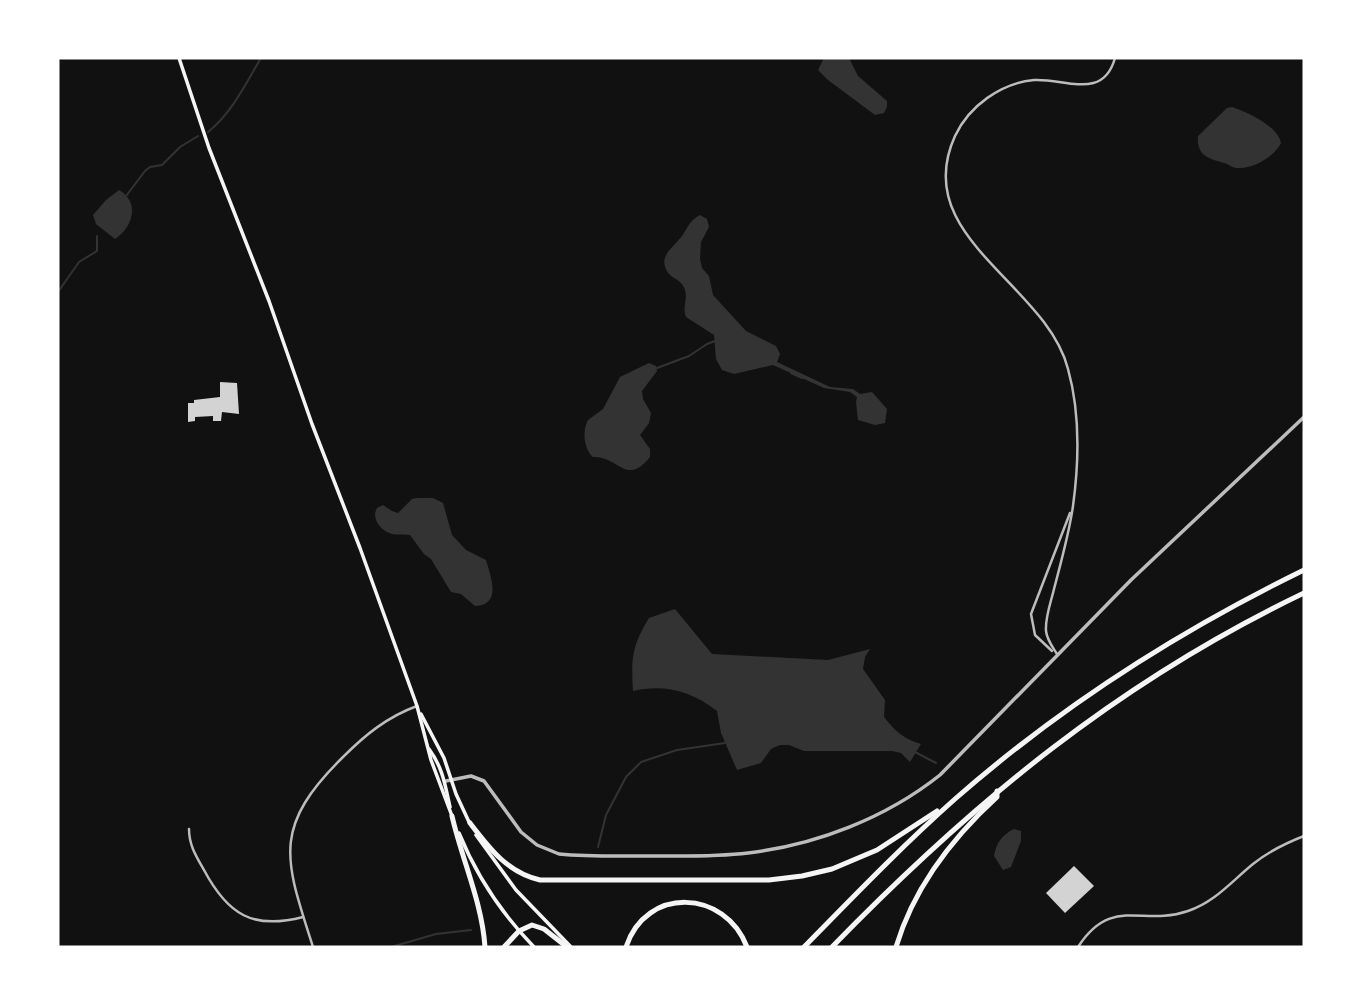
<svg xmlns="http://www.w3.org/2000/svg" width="1362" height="1005" viewBox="0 0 1362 1005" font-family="'Noto Sans',sans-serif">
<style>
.water{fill:#333}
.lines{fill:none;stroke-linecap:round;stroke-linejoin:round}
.stream{stroke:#333;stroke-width:2}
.building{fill:#d3d3d3}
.minor{stroke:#bcbcbc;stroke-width:2.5}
.tertiary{stroke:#bcbcbc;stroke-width:3.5}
.secondary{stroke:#f5f5f5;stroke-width:3.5}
.motorway{stroke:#f5f5f5;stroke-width:5}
</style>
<rect width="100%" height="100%" fill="#111"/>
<g class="water">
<path d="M824,58H849L858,76L887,101V107L884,113L875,115L828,80L818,70Z"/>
<path d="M1232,107C1247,112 1278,126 1281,143C1274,157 1253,169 1238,168C1233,168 1231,166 1227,164C1212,159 1196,158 1198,136L1227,108Z"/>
<path d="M119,190C141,203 132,228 115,239L96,224L93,215L106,200Z"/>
<path d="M700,215L707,219L709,227L701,242L700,259L702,268L709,276L713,295L746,331L776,346L780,354L777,362L830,387L853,389L860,394L872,392L887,409L885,423L875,425L858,420L856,402L857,397L850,392L824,388L773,365L734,374L722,370L716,359L714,335L686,317C682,307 688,299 685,290C682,280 675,280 669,274C656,257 673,248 682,236C688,227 690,220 700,215Z"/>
<path d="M649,363L656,366L657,371L642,391L643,399L651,413L649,423L640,435L650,449V457C626,487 619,456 593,457C584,449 582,431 588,420L603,409L620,377Z"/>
<path d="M417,498H433L443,503L452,535L466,550L486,560C491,577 502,605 475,606L461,594L451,592L431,559L424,554L410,535C404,534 397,535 392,534C380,531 371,518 377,508L383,505L392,511L398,513L412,499Z"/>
<path d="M675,609L712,654L828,660L870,649L865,657L863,669L885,700L884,717C895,731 904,739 921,744L910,762L901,753L892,751H804L789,745H780L771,749L761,763L737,770L721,733L717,711C691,691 665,684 633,691C631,658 632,646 649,618Z"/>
<path d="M1014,829L1021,831V841L1011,867L1003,870L994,856C996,843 1002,835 1014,829Z"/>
</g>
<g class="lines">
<g class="stream">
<path d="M208,132C232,113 246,83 261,58"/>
<path d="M126,196L145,171L150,167L162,165L180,147L198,136"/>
<path d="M58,292L79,262L97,251V236"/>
<path d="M657,368L689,356L707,344L715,341"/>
<path d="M791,373L802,378"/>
<path d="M915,752L936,763"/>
<path d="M598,847L606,815L626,777L641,762L677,750L725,743"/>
<path d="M391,947L436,934L471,930"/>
</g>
</g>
<g class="building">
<path d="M220,382L237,383L239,414L222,412L221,421H213V416L195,417V421L188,422V403H194V400L220,397Z"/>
<path d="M1074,866L1094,886L1065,913L1046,893Z"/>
</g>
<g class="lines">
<g class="minor">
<path d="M1052,651L1035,635L1031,614L1070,513"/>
<path d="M1057,654C1052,646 1047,640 1046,631C1045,617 1051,602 1054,589C1061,562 1069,534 1073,506C1079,462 1080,412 1068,369C1046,283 909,237 955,136C969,106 1001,83 1034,80C1065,78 1103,101 1115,58"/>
<path d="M189,829C189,845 196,856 204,870C228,915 253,930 303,917"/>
<path d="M313,947C285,859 271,828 343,757C365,735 387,717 417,706"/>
<path d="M1078,947C1112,895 1142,927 1188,911C1215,902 1232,881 1253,864C1268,852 1286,843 1304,836"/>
</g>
<path class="tertiary" d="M446,781L471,776L484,781L521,832L537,845L559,854C590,857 620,856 651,856C683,856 715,857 748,853C816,845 886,818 940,775L1131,580L1304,417"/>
<g class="secondary">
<path d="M179,58L209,148L269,301L312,424L360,548L417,706L431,760L452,816"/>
<path d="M421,714L444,758L456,794L469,822"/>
<path d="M429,749C443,768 445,785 450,807"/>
<path d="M459,833C477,877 501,913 534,947"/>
<path d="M476,835L516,890L571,947"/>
</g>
<g class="motorway">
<path d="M452,816C462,860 482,902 485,947"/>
<path d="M470,823C490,849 507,872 540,880H769L802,876L832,869L877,850L937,811"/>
<path d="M504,947L519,931L532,925L544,929L567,947"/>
<path d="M626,947C646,886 725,889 747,947"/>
<path d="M804,947C853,897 902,846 955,799C1060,707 1179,631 1304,570"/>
<path d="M832,947C974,801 1120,681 1304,593"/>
<path d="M896,947C914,887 951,839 997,797V791"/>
</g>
</g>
<rect width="1362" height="1005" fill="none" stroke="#ffffff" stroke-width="119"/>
</svg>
